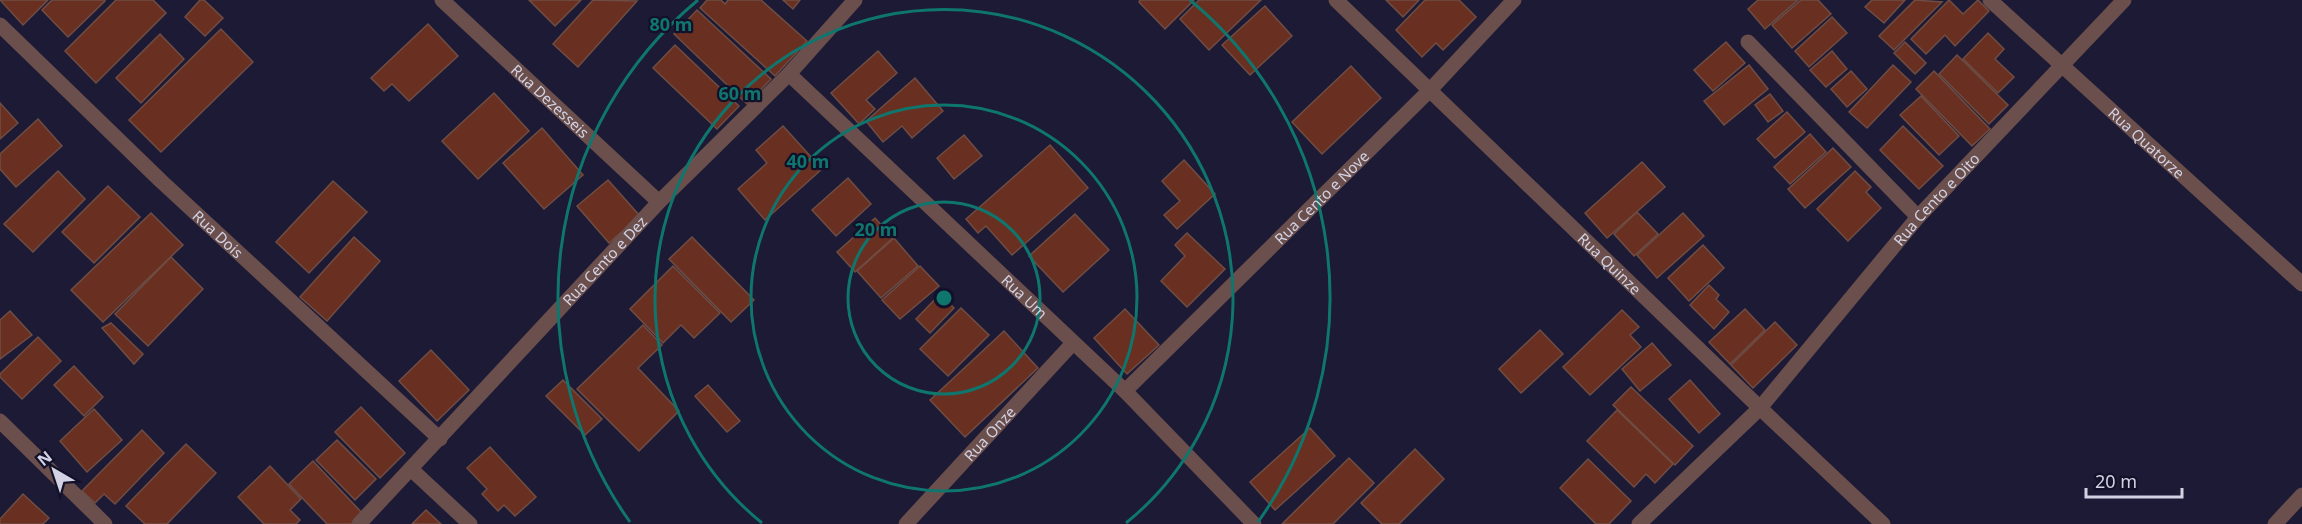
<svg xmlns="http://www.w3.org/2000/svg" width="2302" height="524" viewBox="0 0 2302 524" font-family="'Noto Sans',sans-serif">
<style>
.building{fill:#693021;stroke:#6f4d44;stroke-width:1.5}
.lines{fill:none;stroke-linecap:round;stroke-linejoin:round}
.minor{stroke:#6b4f4d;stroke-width:15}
.tertiary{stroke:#6b4f4d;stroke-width:15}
.ring{fill:none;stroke:#0f766e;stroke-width:3}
.labels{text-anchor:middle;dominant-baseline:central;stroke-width:4.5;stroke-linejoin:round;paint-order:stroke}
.street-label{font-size:15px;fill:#d2d2e4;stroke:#131129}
.centre{fill:#0f766e;stroke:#131129;stroke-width:3}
.ring-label{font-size:18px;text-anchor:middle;font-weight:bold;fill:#0f766e;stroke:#131129;stroke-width:4.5;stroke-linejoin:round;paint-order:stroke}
</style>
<rect width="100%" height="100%" fill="#1c1a34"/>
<g class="building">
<path d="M0,0H48L23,25Z"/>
<path d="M52,0H104L105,1L68,37L42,10Z"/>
<path d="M116,0H153L166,13L96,83L65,51Z"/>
<path d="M200,0H204L223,18L205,36L185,17Z"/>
<path d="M529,0H581L555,26Z"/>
<path d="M593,0L637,1L578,67L553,44Z"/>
<path d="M707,0H721L725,4L728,0H761L807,41L775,76L700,8Z"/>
<path d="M783,0H800L793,9Z"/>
<path d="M1140,0H1194L1165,29L1139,2Z"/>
<path d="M1199,0H1261L1209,50L1180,19Z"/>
<path d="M1386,0H1419L1403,17Z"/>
<path d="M1425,0H1459L1476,17L1443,50L1436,43L1422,57L1396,30Z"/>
<path d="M1758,0H1798L1765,29L1748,9Z"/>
<path d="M1801,0H1818L1831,14L1792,48L1772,25Z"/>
<path d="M1872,0H1905L1884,23L1865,7Z"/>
<path d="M1915,0L1942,2L1894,50L1879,36Z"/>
<path d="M1949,0L1963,14L1978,0L1989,11L1955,46L1945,35L1926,54L1911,39Z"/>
<path d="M1265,6L1292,36L1250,75L1222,45Z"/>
<path d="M697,10L771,79L747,104L674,34Z"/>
<path d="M1832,17L1847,33L1809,67L1795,51Z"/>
<path d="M428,24L458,56L409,101L392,84L384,91L371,78Z"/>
<path d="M221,29L253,62L161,152L129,120Z"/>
<path d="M1988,33L2004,49L1995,59L2014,77L1998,93L1963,59Z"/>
<path d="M160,34L184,59L141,103L116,78Z"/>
<path d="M1726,42L1745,63L1713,91L1694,70Z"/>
<path d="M1905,42L1926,63L1915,74L1894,53Z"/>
<path d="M675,45L739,106L717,129L653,68Z"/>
<path d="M878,51L897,73L866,100L875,109L859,124L831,93Z"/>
<path d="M1832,51L1847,69L1826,87L1810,70Z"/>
<path d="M1957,55L2008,105L1989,124L1939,74Z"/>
<path d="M1749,65L1768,89L1724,125L1704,101Z"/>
<path d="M1893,65L1911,82L1867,128L1849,112Z"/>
<path d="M1351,66L1381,98L1322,154L1292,122Z"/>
<path d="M1851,71L1867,89L1847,107L1831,89Z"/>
<path d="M1934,71L1990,129L1972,146L1916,89Z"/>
<path d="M915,78L943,111L912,138L902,126L883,142L866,121Z"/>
<path d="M494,93L529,131L478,179L442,141Z"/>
<path d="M1770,94L1783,111L1768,122L1755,105Z"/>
<path d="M1921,96L1959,136L1939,155L1900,115Z"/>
<path d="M0,103L18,123L0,139Z"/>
<path d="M1787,112L1805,132L1775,158L1757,139Z"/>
<path d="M38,119L62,146L16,187L0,169V154Z"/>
<path d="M783,126L822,169L765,220L738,189L767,163L756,150Z"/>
<path d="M1903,126L1943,166L1919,189L1880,150Z"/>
<path d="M542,128L583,175L544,209L503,163Z"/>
<path d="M1810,134L1826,152L1790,184L1774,167Z"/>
<path d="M964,135L982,156L954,179L937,158Z"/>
<path d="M1050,145L1088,188L1012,255L986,226L978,233L966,219Z"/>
<path d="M1833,148L1851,167L1805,208L1788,189Z"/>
<path d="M1184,160L1215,194L1177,229L1164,215L1180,201L1162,181Z"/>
<path d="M1642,162L1665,187L1607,238L1585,213Z"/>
<path d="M58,171L85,199L33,252L4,224Z"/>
<path d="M1855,171L1871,187L1866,192L1881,208L1848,241L1817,209Z"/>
<path d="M848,178L871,204L836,236L812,210Z"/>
<path d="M608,180L640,216L609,243L577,206Z"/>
<path d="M333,181L367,212L309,273L276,242Z"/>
<path d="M108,186L140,217L94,263L62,232Z"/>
<path d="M1637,212L1658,234L1634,256L1614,234Z"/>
<path d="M151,213L183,245L103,322L71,290Z"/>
<path d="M1683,213L1704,236L1657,278L1637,255Z"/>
<path d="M1075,214L1109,250L1063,292L1029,256Z"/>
<path d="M875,218L893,238L855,272L837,252Z"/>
<path d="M1187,233L1225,269L1187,307L1161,281L1185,256L1175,245Z"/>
<path d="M354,237L380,261L327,321L300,297Z"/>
<path d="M692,237L754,300L731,322L669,259Z"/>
<path d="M894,238L918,266L881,298L857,271Z"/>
<path d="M1703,245L1724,268L1689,301L1668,278Z"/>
<path d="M171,257L203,289L148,346L115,314Z"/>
<path d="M673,266L720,313L694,338L681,325L663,343L630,309Z"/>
<path d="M920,266L939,286L900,319L882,300Z"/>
<path d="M1709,285L1719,295L1716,299L1729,312L1714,329L1690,305Z"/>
<path d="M940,294L954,308L930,333L916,319Z"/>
<path d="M961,308L989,335L948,376L920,349Z"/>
<path d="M1125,309L1159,345L1127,374L1094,338Z"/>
<path d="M1745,309L1765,330L1730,364L1709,342Z"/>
<path d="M1622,310L1639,327L1630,335L1641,347L1590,395L1563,367Z"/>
<path d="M10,311L32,335L0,359V320Z"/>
<path d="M1775,322L1797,345L1753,388L1731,365Z"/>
<path d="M111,323L143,354L134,364L102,328Z"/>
<path d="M643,325L662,345L638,368L679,411L639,451L577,389Z"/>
<path d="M1540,330L1563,354L1521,393L1499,369Z"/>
<path d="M1004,331L1038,368L965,437L930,400Z"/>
<path d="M38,337L61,361L22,399L0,377V374Z"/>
<path d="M1652,343L1671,365L1640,391L1622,369Z"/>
<path d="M431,350L469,390L437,421L399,381Z"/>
<path d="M74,366L103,397L84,416L54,385Z"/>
<path d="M563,380L602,419L585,435L546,396Z"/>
<path d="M1690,380L1720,414L1699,433L1669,399Z"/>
<path d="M708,385L740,421L727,432L695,396Z"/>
<path d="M1631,387L1693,446L1675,465L1613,405Z"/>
<path d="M361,407L405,453L380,478L335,432Z"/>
<path d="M94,409L122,440L87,472L60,441Z"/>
<path d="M1617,410L1673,464L1655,483L1646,474L1634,487L1587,441Z"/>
<path d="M1310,428L1335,456L1275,510L1250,482Z"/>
<path d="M142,430L164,453L115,504L104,494L95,503L82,491Z"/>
<path d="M337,440L376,479L355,500L316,460Z"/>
<path d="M186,444L216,473L167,524H145L126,506Z"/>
<path d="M490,447L536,497L515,516L504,505L498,511L482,494L487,489L467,468Z"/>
<path d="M1415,449L1444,479L1399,524H1382L1361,503Z"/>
<path d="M1349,458L1374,483L1333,524H1282Z"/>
<path d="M1588,459L1631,501L1609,524H1596L1560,488Z"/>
<path d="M313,461L363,514L352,524H327L289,484Z"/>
<path d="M270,466L301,499L290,510L300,520L296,524H264L238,497Z"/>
<path d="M23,494L49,518L43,524H0V519Z"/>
<path d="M426,510L441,524H412Z"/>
</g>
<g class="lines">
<g class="minor">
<path id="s1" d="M442,0L659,202"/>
<path id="s2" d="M1336,0L1760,408L1883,524"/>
<path id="s3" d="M1990,0L2302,284"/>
<path id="s4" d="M0,25L161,181L440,439"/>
<path d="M1748,42L1918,217"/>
<path id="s5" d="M789,74L1125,391L1254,524"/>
<path id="s6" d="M1125,391L1431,89L1514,0"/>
<path d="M0,421L105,524"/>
<path d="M412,470L470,524"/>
<path id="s7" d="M359,524L659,202L789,74L855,0"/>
<path id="s8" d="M906,524L1073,343"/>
<path id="s9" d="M1639,524L1760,408L1918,217L2124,0"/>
</g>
<path class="tertiary" d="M2275,524L2302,495"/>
</g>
<g class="ring">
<circle cx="944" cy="298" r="96"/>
<circle cx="944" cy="298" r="193"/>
<path d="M762 523A289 289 0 1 1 1126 523"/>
<path d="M630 522A386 386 0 0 1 698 0M1190 0A386 386 0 0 1 1258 522"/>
</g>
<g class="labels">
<g class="street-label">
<text stroke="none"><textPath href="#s1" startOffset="148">Rua Dezesseis</textPath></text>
<text stroke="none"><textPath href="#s3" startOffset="212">Rua Quatorze</textPath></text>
<text stroke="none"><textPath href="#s6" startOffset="276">Rua Cento e Nove</textPath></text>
<text stroke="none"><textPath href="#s9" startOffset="441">Rua Cento e Oito</textPath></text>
<text stroke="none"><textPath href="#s4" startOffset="302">Rua Dois</textPath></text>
<text stroke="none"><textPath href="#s7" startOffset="360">Rua Cento e Dez</textPath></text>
<text stroke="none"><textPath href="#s2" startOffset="380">Rua Quinze</textPath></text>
<text stroke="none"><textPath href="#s5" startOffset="324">Rua Um</textPath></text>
<text stroke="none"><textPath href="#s8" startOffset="123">Rua Onze</textPath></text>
</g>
</g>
<circle cx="944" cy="298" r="9" class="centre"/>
<g class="ring-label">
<text x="671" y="31">80 m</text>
<text x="740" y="100">60 m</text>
<text x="808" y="168">40 m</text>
<text x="876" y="236">20 m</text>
</g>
<g transform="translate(54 470) rotate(321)" stroke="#131129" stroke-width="4.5" paint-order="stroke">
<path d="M0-4.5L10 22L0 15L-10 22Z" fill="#d2d2e4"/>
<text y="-9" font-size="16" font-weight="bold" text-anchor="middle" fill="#d2d2e4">N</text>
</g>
<path d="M2086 488v9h96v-9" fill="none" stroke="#d2d2e4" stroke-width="3"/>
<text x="2095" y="488" font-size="18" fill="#d2d2e4" stroke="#131129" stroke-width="4.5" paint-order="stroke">20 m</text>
</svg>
